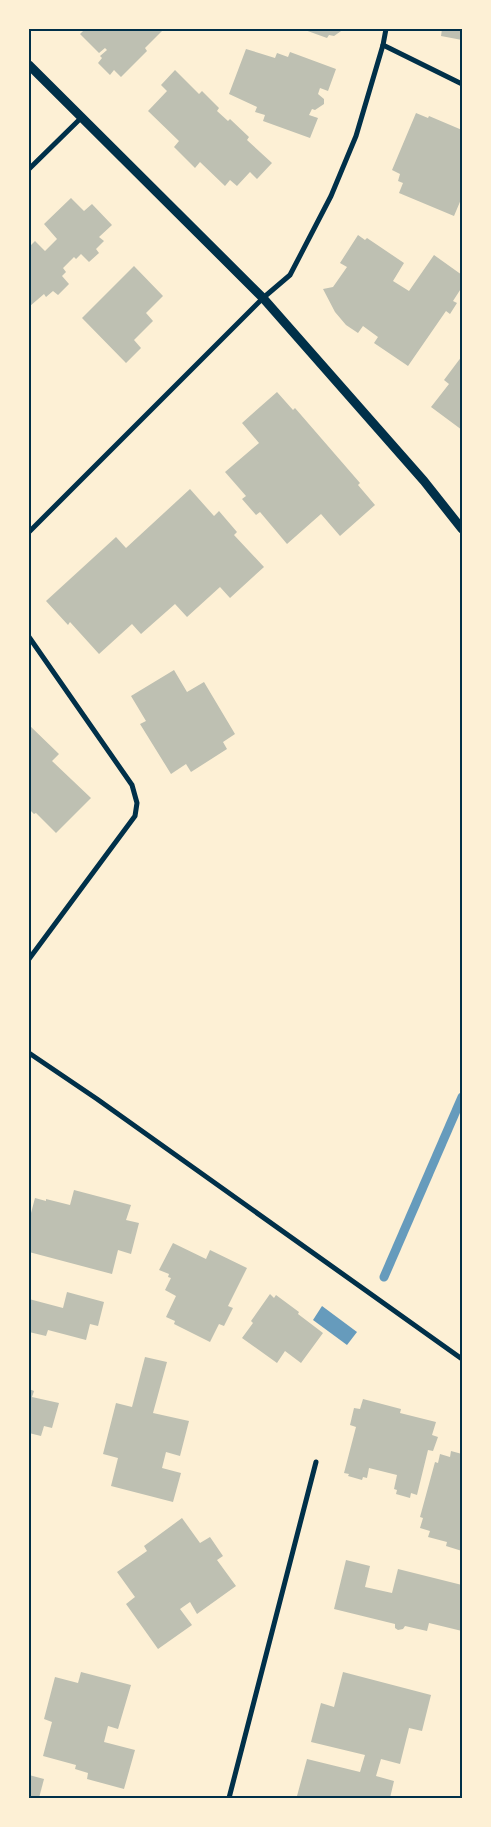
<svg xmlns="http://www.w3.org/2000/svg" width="491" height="1827" viewBox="0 0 491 1827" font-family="Montserrat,sans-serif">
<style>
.water{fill:#669bbc}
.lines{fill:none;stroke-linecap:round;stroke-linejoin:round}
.stream{stroke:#669bbc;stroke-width:9}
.building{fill:#bec0b2}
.minor{stroke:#003049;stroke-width:5}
.tertiary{stroke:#003049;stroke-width:9}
.neatline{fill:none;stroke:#003049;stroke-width:2}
</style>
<rect width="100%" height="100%" fill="#fdf0d5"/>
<path class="water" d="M322,1306L357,1332L347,1345L313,1320Z"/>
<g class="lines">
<path class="stream" d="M384,1277L462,1097"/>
</g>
<g class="building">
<path d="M85,29H164L145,48L147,51L121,77L114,70L110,75L98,63L102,58L100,56L107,50L105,48L99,53L80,34Z"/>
<path d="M302,29H344L334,36L329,35L327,38Z"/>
<path d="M442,29H462V40L441,36Z"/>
<path d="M246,49L275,58L277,53L288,57L290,52L336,69L328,91L320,88L318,94L324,99V104L315,110L312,109L309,115L318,118L310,138L263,121L265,115L255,112L257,107L229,94Z"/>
<path d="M175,70L199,94L202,91L219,108L217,111L228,121L230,119L249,137L247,140L272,163L257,179L250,172L237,186L230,180L225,186L200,162L195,168L174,147L179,141L148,111L167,91L161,85Z"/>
<path d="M416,113L428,118L429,116L462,130V197L454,216L399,193L403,183L398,181L400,174L392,170Z"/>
<path d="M71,198L84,211L92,204L112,225L99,237L104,241L96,249L99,253L89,262L81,254L76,259L74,257L63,268L66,272L62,276L69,284L58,295L53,291L46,297L44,294L30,306L29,305V247L35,241L45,251L57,239L44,224Z"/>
<path d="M358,235L365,240L367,238L404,263L393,281L409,291L434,255L462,275V287L453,301L457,303L450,314L446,311L408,366L374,343L378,337L363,326L358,333L346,325L335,312L323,289L333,287L347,267L340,263Z"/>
<path d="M134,266L163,296L146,313L153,321L134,340L141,348L126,363L82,318Z"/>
<path d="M462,356V430L431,407L449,384L444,380Z"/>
<path d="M277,392L293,410L295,408L360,483L358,485L375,505L340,536L321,514L287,544L260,512L256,515L242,499L246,496L225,472L259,443L242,423Z"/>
<path d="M190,489L214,516L219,511L237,532L234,535L264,567L230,598L220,587L187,617L175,604L141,634L132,624L99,654L70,622L68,625L46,601L116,537L126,548Z"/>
<path d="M174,670L187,692L204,682L235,734L223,742L227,749L191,772L186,764L171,774L140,724L146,721L131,696Z"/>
<path d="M29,725L59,754L52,761L91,798L56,833L36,813L34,814L29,809Z"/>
<path d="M74,1190L131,1205L126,1220L139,1223L131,1254L118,1250L112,1274L29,1252V1213H31L35,1198L46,1201V1199L70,1205Z"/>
<path d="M173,1243L206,1259L210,1250L247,1268L228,1306L233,1308L224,1326L219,1324L210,1342L174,1324L175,1321L166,1317L176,1296L165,1290L171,1278L168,1277L169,1274L159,1270Z"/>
<path d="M67,1292L104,1302L98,1326L90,1324L86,1340L48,1330L46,1336L29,1332V1299L63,1308Z"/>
<path d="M270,1294L274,1298L276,1295L299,1312L298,1314L323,1333L301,1363L285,1351L277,1363L242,1338L253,1323L251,1321Z"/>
<path d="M145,1357L167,1362L153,1413L189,1421L180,1456L166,1452L162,1468L181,1473L173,1502L111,1486L118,1458L103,1454L116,1403L132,1407Z"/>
<path d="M29,1389L34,1391L32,1397L59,1403L52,1428L44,1426L41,1436L29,1433Z"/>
<path d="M363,1399L401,1409L400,1413L436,1422L432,1435L438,1437L433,1451L428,1450L417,1495L411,1493L410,1498L396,1494L397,1490L394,1489L397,1475L369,1468L367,1478L363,1477L362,1480L348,1476L349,1474L344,1473L356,1427L350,1425L354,1408L360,1409Z"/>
<path d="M451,1451L462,1454V1551L446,1546L447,1542L428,1537L430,1531L420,1528L423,1518L420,1517L435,1462L438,1463L440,1454L450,1457Z"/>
<path d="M182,1518L200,1543L210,1537L223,1556L217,1560L236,1586L197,1614L190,1602L180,1609L192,1625L158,1649L126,1604L135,1597L117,1572L147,1551L144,1546Z"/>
<path d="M346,1560L370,1566L365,1587L392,1593L398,1569L462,1585V1631L429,1623L427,1631L405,1626L403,1629L398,1630L395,1628V1624L334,1609Z"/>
<path d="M81,1672L131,1685L118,1729L108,1726L104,1742L135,1750L124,1789L87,1779L88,1773L75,1769L76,1765L43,1756L52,1722L44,1719L55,1677L78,1683Z"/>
<path d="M343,1672L431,1695L422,1731L409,1728L400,1764L381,1759L376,1776L394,1781L390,1798H305L297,1796L307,1759L360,1772L365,1755L311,1742L321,1703L334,1707Z"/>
<path d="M29,1775L44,1779L39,1798H29Z"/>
</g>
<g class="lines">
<g class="minor">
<path d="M383,45L462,84"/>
<path d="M29,169L81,118"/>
<path d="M29,532L263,298L290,275L331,196L356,136L383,45L386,29"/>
<path d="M29,637L132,785L137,803L135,816L29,959"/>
<path d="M29,1053L97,1099L462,1359"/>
<path d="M229,1798L316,1462"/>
</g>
<path class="tertiary" d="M29,65L263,298L424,481L462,529"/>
</g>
<rect width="491" height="1827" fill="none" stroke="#fdf0d5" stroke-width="60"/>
<rect x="30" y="30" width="431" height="1767" class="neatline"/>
</svg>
